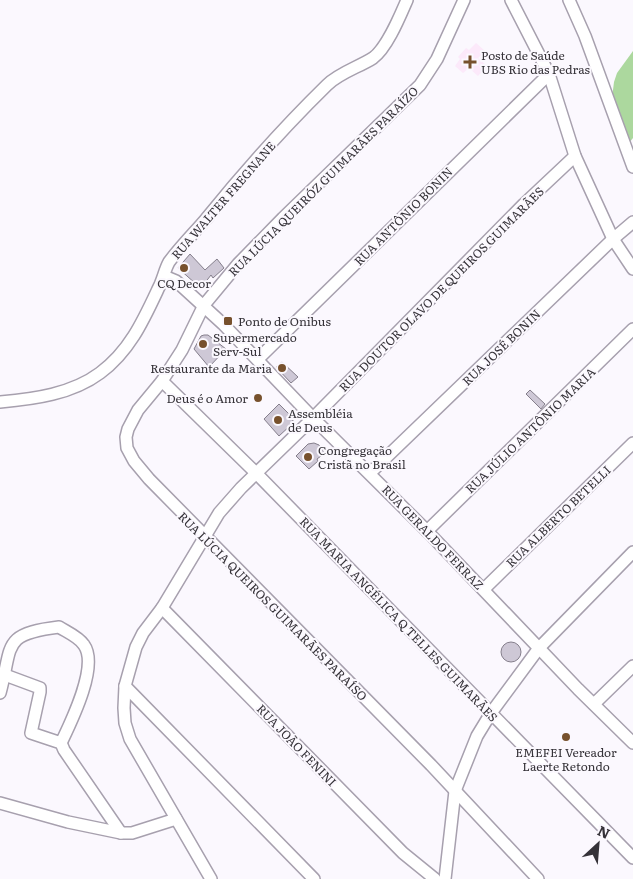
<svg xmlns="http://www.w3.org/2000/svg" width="633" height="879" viewBox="0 0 633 879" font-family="Literata,serif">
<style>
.medical{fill:#fce9fa}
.green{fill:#acd89e}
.building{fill:#cec8d6;stroke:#857f8c}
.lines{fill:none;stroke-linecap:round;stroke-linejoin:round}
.minor-casing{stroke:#a7a0ae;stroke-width:14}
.minor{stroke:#fff;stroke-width:11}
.poi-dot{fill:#77512d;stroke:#fbf8fe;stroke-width:2}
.labels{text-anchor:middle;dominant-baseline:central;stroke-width:4;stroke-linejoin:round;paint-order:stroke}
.poi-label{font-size:12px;fill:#353238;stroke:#fbf8fe;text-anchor:start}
.street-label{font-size:12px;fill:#353238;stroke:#fbf8fe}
</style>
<rect width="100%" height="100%" fill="#fbf8fe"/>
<path class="medical" d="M476,43L485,51L478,58L487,66L478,76L469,68L463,73L455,66L460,59L458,57L466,48L469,50Z"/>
<path class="green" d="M633,51V138L629,143L611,106L614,82L617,73Z"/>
<g class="building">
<path d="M190,254L205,270L217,259L224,268L213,278L211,275L201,288L196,284L178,268Z"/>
<path d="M204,335H208L226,349L209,367L194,349L201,336Z"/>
<path d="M282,362L298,377L291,383L276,367Z"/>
<path d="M530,390L545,404L541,409L526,394Z"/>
<path d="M279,404L290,415L293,420L292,424L279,436L264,419Z"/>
<path d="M314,443L319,445L325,453L317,459L318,461L309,469L296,456L308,444Z"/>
<circle cx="511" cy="652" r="10"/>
</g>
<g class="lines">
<defs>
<g id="minor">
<path d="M464,0L437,59L420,85L283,218L238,264L204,305L182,350L162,381L138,410L128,429L126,437L127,448L134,461L149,479L431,765L538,879"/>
<path d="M511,0L549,74L575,156L613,239L633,269"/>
<path d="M569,0L585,36L633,167"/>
<path d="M164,276L176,281L223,324L313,418L427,531L578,689L633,743"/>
<path d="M258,359L549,74"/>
<path d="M162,381L256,473L633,858"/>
<path d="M0,402C34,399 72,394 100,373C130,351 144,319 159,287C163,279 165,269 169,262C180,247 194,233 206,219C244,172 284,127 327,85C339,73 359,67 373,58C387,48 400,16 407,0"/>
<path d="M370,473L613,239L633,222"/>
<path d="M427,531L633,329"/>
<path d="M484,589L633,443"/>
<path d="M162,608L403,853L435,879"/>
<path d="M5,675L40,688V692L31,733L61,743L64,750L121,833"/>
<path d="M125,686L314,879"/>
<path d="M0,693C13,645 1,634 59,627C67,632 79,637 84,645C99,666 71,722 61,743"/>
<path d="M594,704L633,666"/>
<path d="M0,803L68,822L121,833H132L176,819"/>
<path d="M211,879L130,739L125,723L124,708L125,686L136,647L143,633L162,608L219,513L241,488L313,418L524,204L575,156"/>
<path d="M445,879L455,791L477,736L491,713L539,648L633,552"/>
</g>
</defs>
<use href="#minor" class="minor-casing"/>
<use href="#minor" class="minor"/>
</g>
<g class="poi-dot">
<path d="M467.5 54.5h5v5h5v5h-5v5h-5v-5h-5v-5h5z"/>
<circle cx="184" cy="268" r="5"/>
<rect x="223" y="316" width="10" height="10" rx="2.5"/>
<circle cx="203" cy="344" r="5"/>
<circle cx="282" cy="368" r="5"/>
<circle cx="258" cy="398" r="5"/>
<circle cx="278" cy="420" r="5"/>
<circle cx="308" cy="457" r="5"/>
<circle cx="566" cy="737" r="5"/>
</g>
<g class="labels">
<g class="poi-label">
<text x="481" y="55">Posto de Saúde<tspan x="481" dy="14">UBS Rio das Pedras</tspan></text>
<text x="184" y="283" text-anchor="middle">CQ Decor</text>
<text x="238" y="321">Ponto de Onibus</text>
<text x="213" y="337">Supermercado<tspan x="213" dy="14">Serv-Sul</tspan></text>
<text x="272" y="368" text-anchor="end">Restaurante da Maria</text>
<text x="248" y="398" text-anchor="end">Deus é o Amor</text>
<text x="288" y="413">Assembléia<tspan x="288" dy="14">de Deus</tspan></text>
<text x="318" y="450">Congregação<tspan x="318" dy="14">Cristã no Brasil</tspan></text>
<text x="566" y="752" text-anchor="middle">EMEFEI Vereador<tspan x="566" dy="14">Laerte Retondo</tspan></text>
</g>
<g class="street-label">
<text transform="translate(323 181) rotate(-45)">RUA LÚCIA QUEIRÓZ GUIMARÃES PARAÍZO</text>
<text transform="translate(223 200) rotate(-49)">RUA WALTER FREGNANE</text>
<text transform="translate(403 216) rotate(-45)">RUA ANTÔNIO BONIN</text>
<text transform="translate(441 289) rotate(-45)">RUA DOUTOR OLAVO DE QUEIROS GUIMARÃES</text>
<text transform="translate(501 347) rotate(-44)">RUA JOSÉ BONIN</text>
<text transform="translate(530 430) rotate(-44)">RUA JÚLIO ANTÔNIO MARIA</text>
<text transform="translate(558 516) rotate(-44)">RUA ALBERTO BETELLI</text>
<text transform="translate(433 537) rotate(46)">RUA GERALDO FERRAZ</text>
<text transform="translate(273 606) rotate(45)">RUA LÚCIA QUEIROS GUIMARÃES PARAÍSO</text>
<text transform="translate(399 619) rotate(46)">RUA MARIA ANGÉLICA Q TELLES GUIMARÃES</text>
<text transform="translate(297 745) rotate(46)">RUA JOÃO FENINI</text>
</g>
</g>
<g transform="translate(598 844) rotate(26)" stroke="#fbf8fe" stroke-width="4" paint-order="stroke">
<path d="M0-4L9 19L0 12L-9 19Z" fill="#353238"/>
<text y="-8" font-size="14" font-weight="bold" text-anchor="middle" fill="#353238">N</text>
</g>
</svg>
